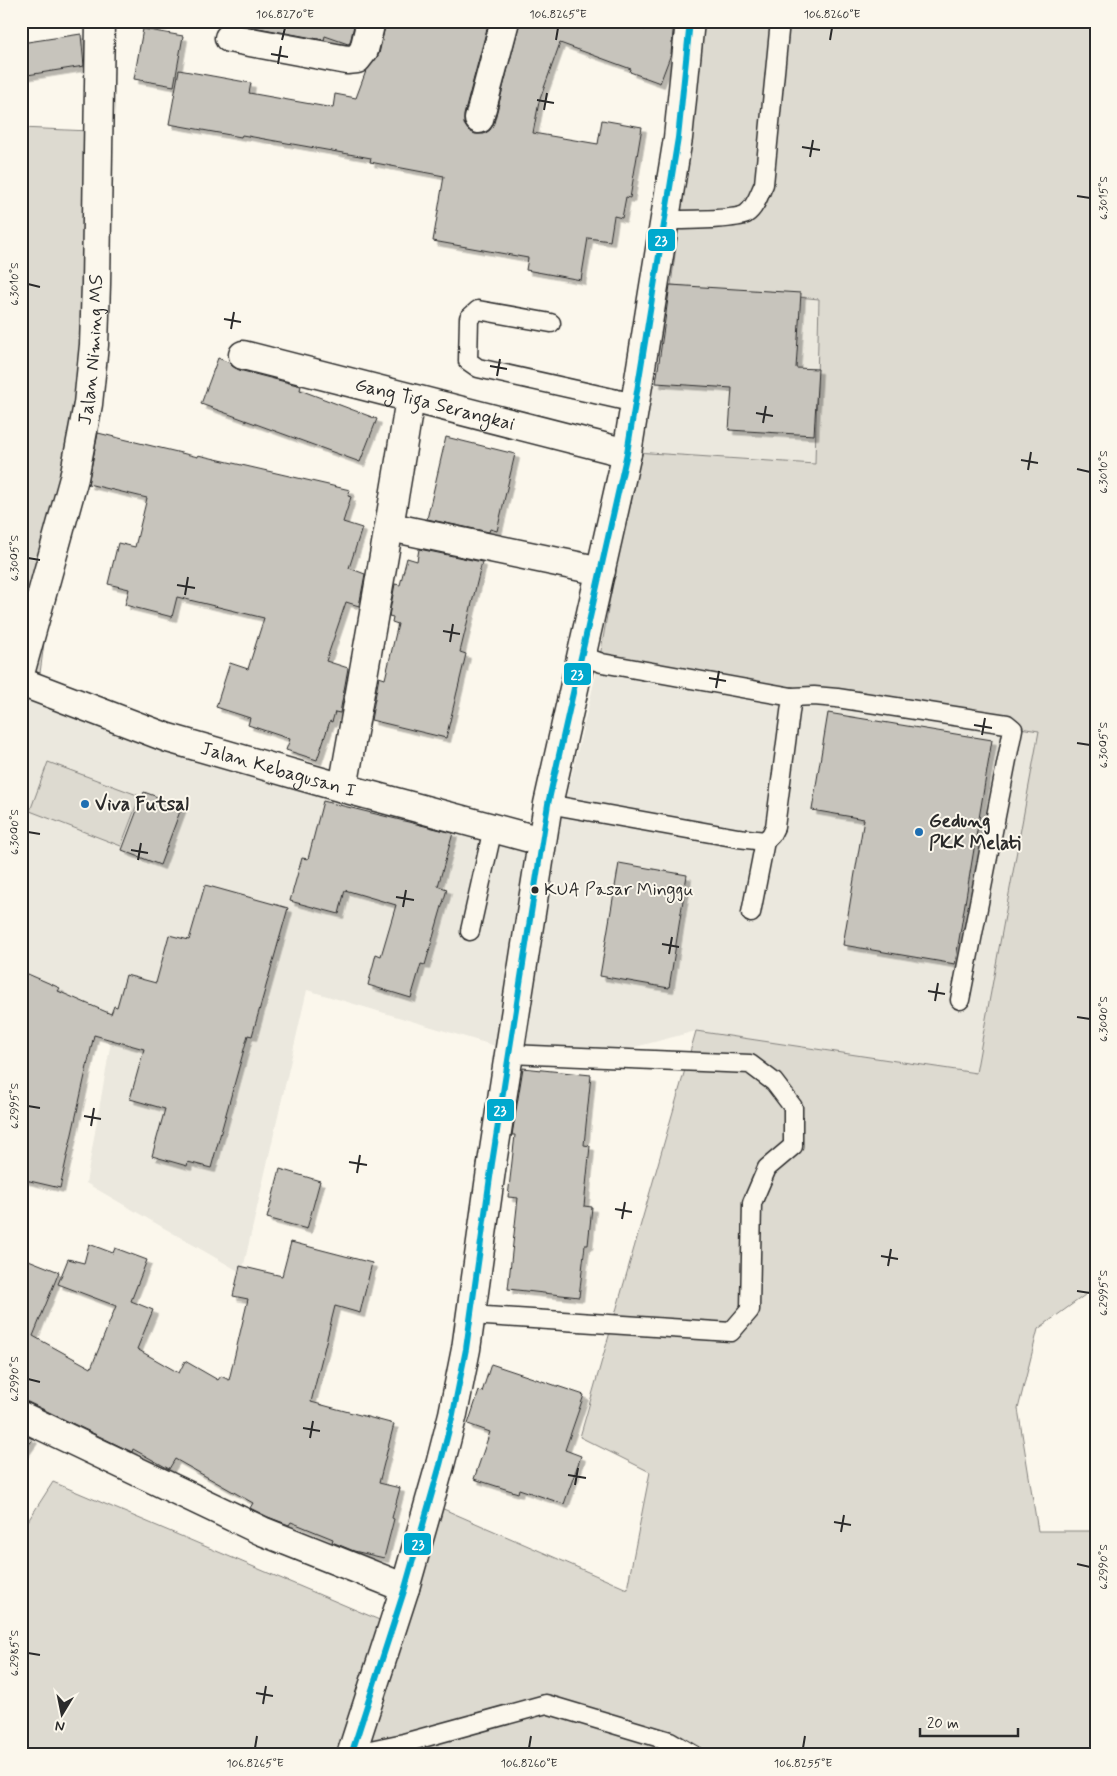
<svg xmlns="http://www.w3.org/2000/svg" width="1117" height="1776" viewBox="0 0 1117 1776" font-family="Mynerve,sans-serif">
<style>
.built{fill:#ebe8de}
.green{fill:#dddad0;stroke:#84827e}
.building{fill:#c7c4bc;stroke:#2b2b2b;filter:url(#shadow)}
.lines{fill:none;stroke-linecap:round;stroke-linejoin:round}
.lane-casing{stroke:#2b2b2b;stroke-width:21}
.street-casing{stroke:#2b2b2b;stroke-width:31}
.secondary-casing{stroke:#2b2b2b;stroke-width:31}
.lane{stroke:#fbf7ec;stroke-width:18}
.street{stroke:#fbf7ec;stroke-width:28}
.secondary{stroke:#fbf7ec;stroke-width:28}
.bus-1-casing{stroke:#fbf7ec;stroke-width:10}
.bus-1{stroke:#00a9ce;stroke-width:6}
.ticks{fill:none;stroke:#2b2b2b;stroke-width:2}
.poi-dot{fill:#1f6fb2;stroke:#fbf7ec;stroke-width:2}
.bus-dot{fill:#2b2b2b;stroke:#fbf7ec;stroke-width:2}
.labels{text-anchor:middle;dominant-baseline:central;stroke-width:4;stroke-linejoin:round;paint-order:stroke}
.bus-label{font-size:18px;fill:#2b2b2b;stroke:#fbf7ec;text-anchor:start}
.street-label{font-size:19px;fill:#2b2b2b;stroke:#fbf7ec}
.poi-label{font-size:19px;font-weight:bold;fill:#2b2b2b;stroke:#fbf7ec;text-anchor:start}
.line-badge{stroke:#fbf7ec;stroke-width:2}
.badge-label{font-size:14px;text-anchor:middle;font-weight:bold;fill:#fff}
.neatline{fill:none;stroke:#2b2b2b;stroke-width:2}
.ticks-label{font-size:12px;text-anchor:middle;fill:#2b2b2b}
</style>
<defs>
<filter id="shadow"><feDropShadow dx="4.5" dy="4.5" stdDeviation="0" flood-color="#0004"/></filter>
</defs>
<rect width="100%" height="100%" fill="#fbf7ec"/>
<filter id="ink" filterUnits="userSpaceOnUse"><feTurbulence type="fractalNoise" baseFrequency=".02" numOctaves="2"/><feDisplacementMap in="SourceGraphic" scale="10" xChannelSelector="R" yChannelSelector="G"/><feConvolveMatrix kernelMatrix="1 2 1 2 8 2 1 2 1" color-interpolation-filters="sRGB"/></filter>
<g filter="url(#ink)">
<g class="built">
<path d="M671,285L819,299L815,465L635,452Z"/>
<path d="M599,662L1040,731L976,1073L696,1031L563,1066L307,990L242,1273L86,1183L113,1030L21,988V666L40,673L254,769L556,839Z"/>
</g>
<g class="green">
<path d="M702,21H1096V1287L1038,1329L1018,1409L1038,1531H1096V1755H21V1532L53,1482L396,1627L432,1504L627,1589L650,1472L580,1437L696,1031L976,1073L1039,731L599,662L635,452L815,464L819,299L671,285L702,48Z"/>
<path d="M21,128L90,131L87,322L40,673L21,666Z"/>
<path d="M48,762L140,796L121,846L30,811Z"/>
</g>
<g class="building">
<path d="M248,21H355L350,43L348,44L325,36L324,40L253,27L248,25Z"/>
<path d="M386,21H489L464,115V124L468,130L475,134H484L490,130L494,123L520,21H621L645,30L648,21H674L671,54L660,83L630,72L631,69L560,43L539,102L533,133L598,144L602,120L642,127L630,198L626,197L622,218L614,216L610,241L588,238L581,280L526,270L528,258L433,241L444,176L370,162L371,158L242,135L241,137L169,124L179,70L251,83L249,93L333,108L335,94L356,98L366,71L379,54Z"/>
<path d="M143,29L183,36L174,86L134,79Z"/>
<path d="M81,34L84,66L21,76V43Z"/>
<path d="M670,285L801,293L796,368L818,369L814,435L729,430L732,388L656,383Z"/>
<path d="M218,358L230,363L232,366L239,370L301,386L300,390L377,419L360,462L201,404Z"/>
<path d="M98,433L198,457V455L350,490L348,496L351,497L343,522L362,528L349,568L365,574L359,606L346,602L326,661L348,668L340,713L335,712L332,722L330,721L317,760L286,750L290,739L248,725L250,718L216,707L230,663L248,669L264,618L177,597L172,617L125,605L129,589L108,584L118,543L135,547L147,498L88,484Z"/>
<path d="M446,437L515,454L497,531L490,529L489,532L427,519Z"/>
<path d="M419,549L482,562L460,652L466,654L446,738L371,720L379,677L385,679L398,624L392,622L393,617L389,616L395,584L400,585L407,558L417,561Z"/>
<path d="M828,713L992,740L955,964L843,945L864,819L812,810Z"/>
<path d="M144,792L182,806L160,865L122,850Z"/>
<path d="M323,801L453,833L438,886L447,889L425,965L421,964L411,998L368,985L376,954L381,956L396,905L345,890L339,914L290,901L302,858L308,859Z"/>
<path d="M619,863L687,875L669,988L600,976Z"/>
<path d="M205,885L288,908L252,1036L248,1035L211,1168L188,1162L187,1166L152,1156L165,1109L130,1099L144,1049L94,1035L60,1188L21,1179V971L60,988L58,991L111,1014L114,1006L117,1007L126,975L156,983L169,935L189,940Z"/>
<path d="M523,1068L591,1075L584,1145L590,1146L584,1206L592,1207L588,1245H585L579,1297L508,1289L518,1198L508,1197L515,1135H512Z"/>
<path d="M280,1169L320,1181L307,1229L267,1218Z"/>
<path d="M291,1242L372,1263L360,1313L335,1306L311,1402L394,1424L379,1483L400,1488L392,1518L394,1519L384,1558L354,1551L332,1542L333,1539L291,1522L289,1525L268,1517L250,1508L253,1503L175,1459L169,1469L133,1449L132,1452L28,1402L21,1401V1257L59,1272L33,1336L91,1368L116,1306L58,1284L68,1259L84,1263L89,1244L113,1253L115,1248L147,1260L131,1301L153,1310L137,1349L179,1373L185,1361L218,1380L221,1376L229,1380L248,1299L233,1296L240,1266L282,1276Z"/>
<path d="M491,1364L584,1395L565,1450L581,1456L564,1504L519,1489L518,1493L474,1479L490,1432L468,1424L479,1391L482,1392Z"/>
<path d="M21,1433L33,1439L21,1456Z"/>
</g>
<g class="lines">
<defs>
<g id="lane">
<path d="M665,220C679,220 737,220 746,214C756,207 759,194 764,184L780,21"/>
<path d="M551,323L478,310L469,318L468,361L478,368L635,403"/>
<path d="M792,697L814,696L837,698L1007,724L1013,729L960,1000"/>
<path d="M548,804L738,838L765,841L771,835L775,827L792,697L602,663L582,656"/>
<path d="M751,913L765,841"/>
<path d="M470,931L493,828"/>
<path d="M471,1315L731,1332L750,1310L752,1203L767,1168L793,1146V1107L774,1082L750,1064L509,1054"/>
<path d="M351,1754L404,1743L546,1704L670,1741L694,1755"/>
</g>
<g id="street">
<path d="M229,38L347,60L357,59L364,50L371,21"/>
<path d="M479,119L505,21"/>
<path id="s1" d="M243,355L627,453"/>
<path d="M390,527L601,571"/>
<path id="s2" d="M21,670L74,478L88,404L94,345L96,284L100,21"/>
<path d="M343,788C366,658 390,528 410,398"/>
<path d="M21,1416L262,1531L405,1588"/>
</g>
<g id="secondary">
<path id="s3" d="M21,682L168,738L343,788L541,841"/>
<path d="M351,1755L405,1588L440,1465L453,1414L466,1349L492,1163L548,804L627,453L678,138L690,21"/>
</g>
</defs>
<use href="#lane" class="lane-casing"/>
<use href="#street" class="street-casing"/>
<use href="#secondary" class="secondary-casing"/>
<use href="#lane" class="lane"/>
<use href="#street" class="street"/>
<use href="#secondary" class="secondary"/>
<defs>
<path id="bus-1" d="M351,1755L405,1588L440,1465L453,1414L466,1349L492,1163L548,804L627,453L678,138L690,21"/>
</defs>
<use href="#bus-1" class="bus-1-casing"/>
<use href="#bus-1" class="bus-1"/>
</g>
</g>
<path class="ticks" d="M282,40L285,28M556,40L558,28M830,40L832,28M271,54L288,57M278,64L281,46M537,100L554,103M544,110L547,93M802,147L820,150M810,157L813,140M1077,196L1090,198M28,284L40,287M224,319L241,322M231,329L234,312M490,366L507,369M497,376L500,359M756,413L773,416M763,423L766,406M1021,460L1038,463M1077,469L1090,472M1028,470L1031,452M28,558L40,560M177,585L195,588M185,595L188,577M443,631L460,634M450,642L453,624M709,678L726,681M716,688L719,671M974,725L992,728M982,735L985,718M1077,743L1090,745M28,832L40,834M131,850L148,853M138,860L141,843M396,897L414,900M403,907L406,890M662,944L679,947M669,954L672,937M928,991L945,994M935,1001L938,983M1077,1017L1090,1019M28,1106L40,1108M84,1116L101,1119M91,1126L94,1108M349,1162L367,1165M357,1173L360,1155M615,1209L632,1212M622,1219L625,1202M881,1256L898,1259M888,1266L891,1249M1077,1291L1090,1293M28,1379L40,1382M303,1428L320,1431M310,1438L313,1421M568,1475L586,1478M575,1485L578,1468M834,1522L851,1525M841,1532L844,1515M1077,1564L1090,1567M28,1653L40,1655M256,1693L273,1696M263,1704L266,1686M255,1748L257,1736M529,1748L531,1736M803,1748L805,1736"/>
<g class="poi-dot">
<circle cx="85" cy="804" r="5"/>
<circle cx="919" cy="832" r="5"/>
</g>
<circle class="bus-dot" cx="535" cy="890" r="4.5"/>
<g class="labels">
<g class="bus-label">
<text x="544" y="890">KUA Pasar Minggu</text>
</g>
<g class="street-label">
<text stroke="none"><textPath href="#s2" startOffset="329">Jalan Niming MS</textPath></text>
<text stroke="none"><textPath href="#s1" startOffset="198">Gang Tiga Serangkai</textPath></text>
<text stroke="none"><textPath href="#s3" startOffset="272">Jalan Kebagusan I</textPath></text>
</g>
<g class="poi-label">
<text x="95" y="804">Viva Futsal</text>
<text x="929" y="821">Gedung<tspan x="929" dy="22">PKK Melati</tspan></text>
</g>
</g>
<g class="line-badge">
<rect x="647" y="228" width="29" height="24" rx="5" fill="#00a9ce"/>
<rect x="563" y="662" width="29" height="24" rx="5" fill="#00a9ce"/>
<rect x="486" y="1098" width="29" height="24" rx="5" fill="#00a9ce"/>
<rect x="403" y="1532" width="29" height="24" rx="5" fill="#00a9ce"/>
</g>
<g class="badge-label">
<text x="661" y="245">23</text>
<text x="577" y="679">23</text>
<text x="500" y="1115">23</text>
<text x="418" y="1549">23</text>
</g>
<rect width="1117" height="1776" fill="none" stroke="#fbf7ec" stroke-width="55"/>
<g transform="translate(62 1714) rotate(190)" stroke="#fbf7ec" stroke-width="4" paint-order="stroke">
<path d="M0-4L9 19L0 12L-9 19Z" fill="#2b2b2b"/>
<text y="-8" font-size="14" font-weight="bold" text-anchor="middle" fill="#2b2b2b">N</text>
</g>
<path d="M920 1728v8h98v-8" fill="none" stroke="#2b2b2b" stroke-width="2.5"/>
<text x="927" y="1728" font-size="15" fill="#2b2b2b" stroke="#fbf7ec" stroke-width="4" paint-order="stroke">20 m</text>
<rect x="28" y="28" width="1062" height="1720" class="neatline"/>
<g class="ticks-label">
<text x="285" y="18">106.8270°E</text>
<text x="558" y="18">106.8265°E</text>
<text x="832" y="18">106.8260°E</text>
<text transform="translate(1103 198) rotate(-90)" y="4">6.3015°S</text>
<text transform="translate(14 284) rotate(-90)" y="4">6.3010°S</text>
<text transform="translate(1103 472) rotate(-90)" y="4">6.3010°S</text>
<text transform="translate(14 558) rotate(-90)" y="4">6.3005°S</text>
<text transform="translate(1103 745) rotate(-90)" y="4">6.3005°S</text>
<text transform="translate(14 832) rotate(-90)" y="4">6.3000°S</text>
<text transform="translate(1103 1019) rotate(-90)" y="4">6.3000°S</text>
<text transform="translate(14 1106) rotate(-90)" y="4">6.2995°S</text>
<text transform="translate(1103 1293) rotate(-90)" y="4">6.2995°S</text>
<text transform="translate(14 1379) rotate(-90)" y="4">6.2990°S</text>
<text transform="translate(1103 1567) rotate(-90)" y="4">6.2990°S</text>
<text transform="translate(14 1653) rotate(-90)" y="4">6.2985°S</text>
<text x="255" y="1767">106.8265°E</text>
<text x="529" y="1767">106.8260°E</text>
<text x="803" y="1767">106.8255°E</text>
</g>
</svg>
